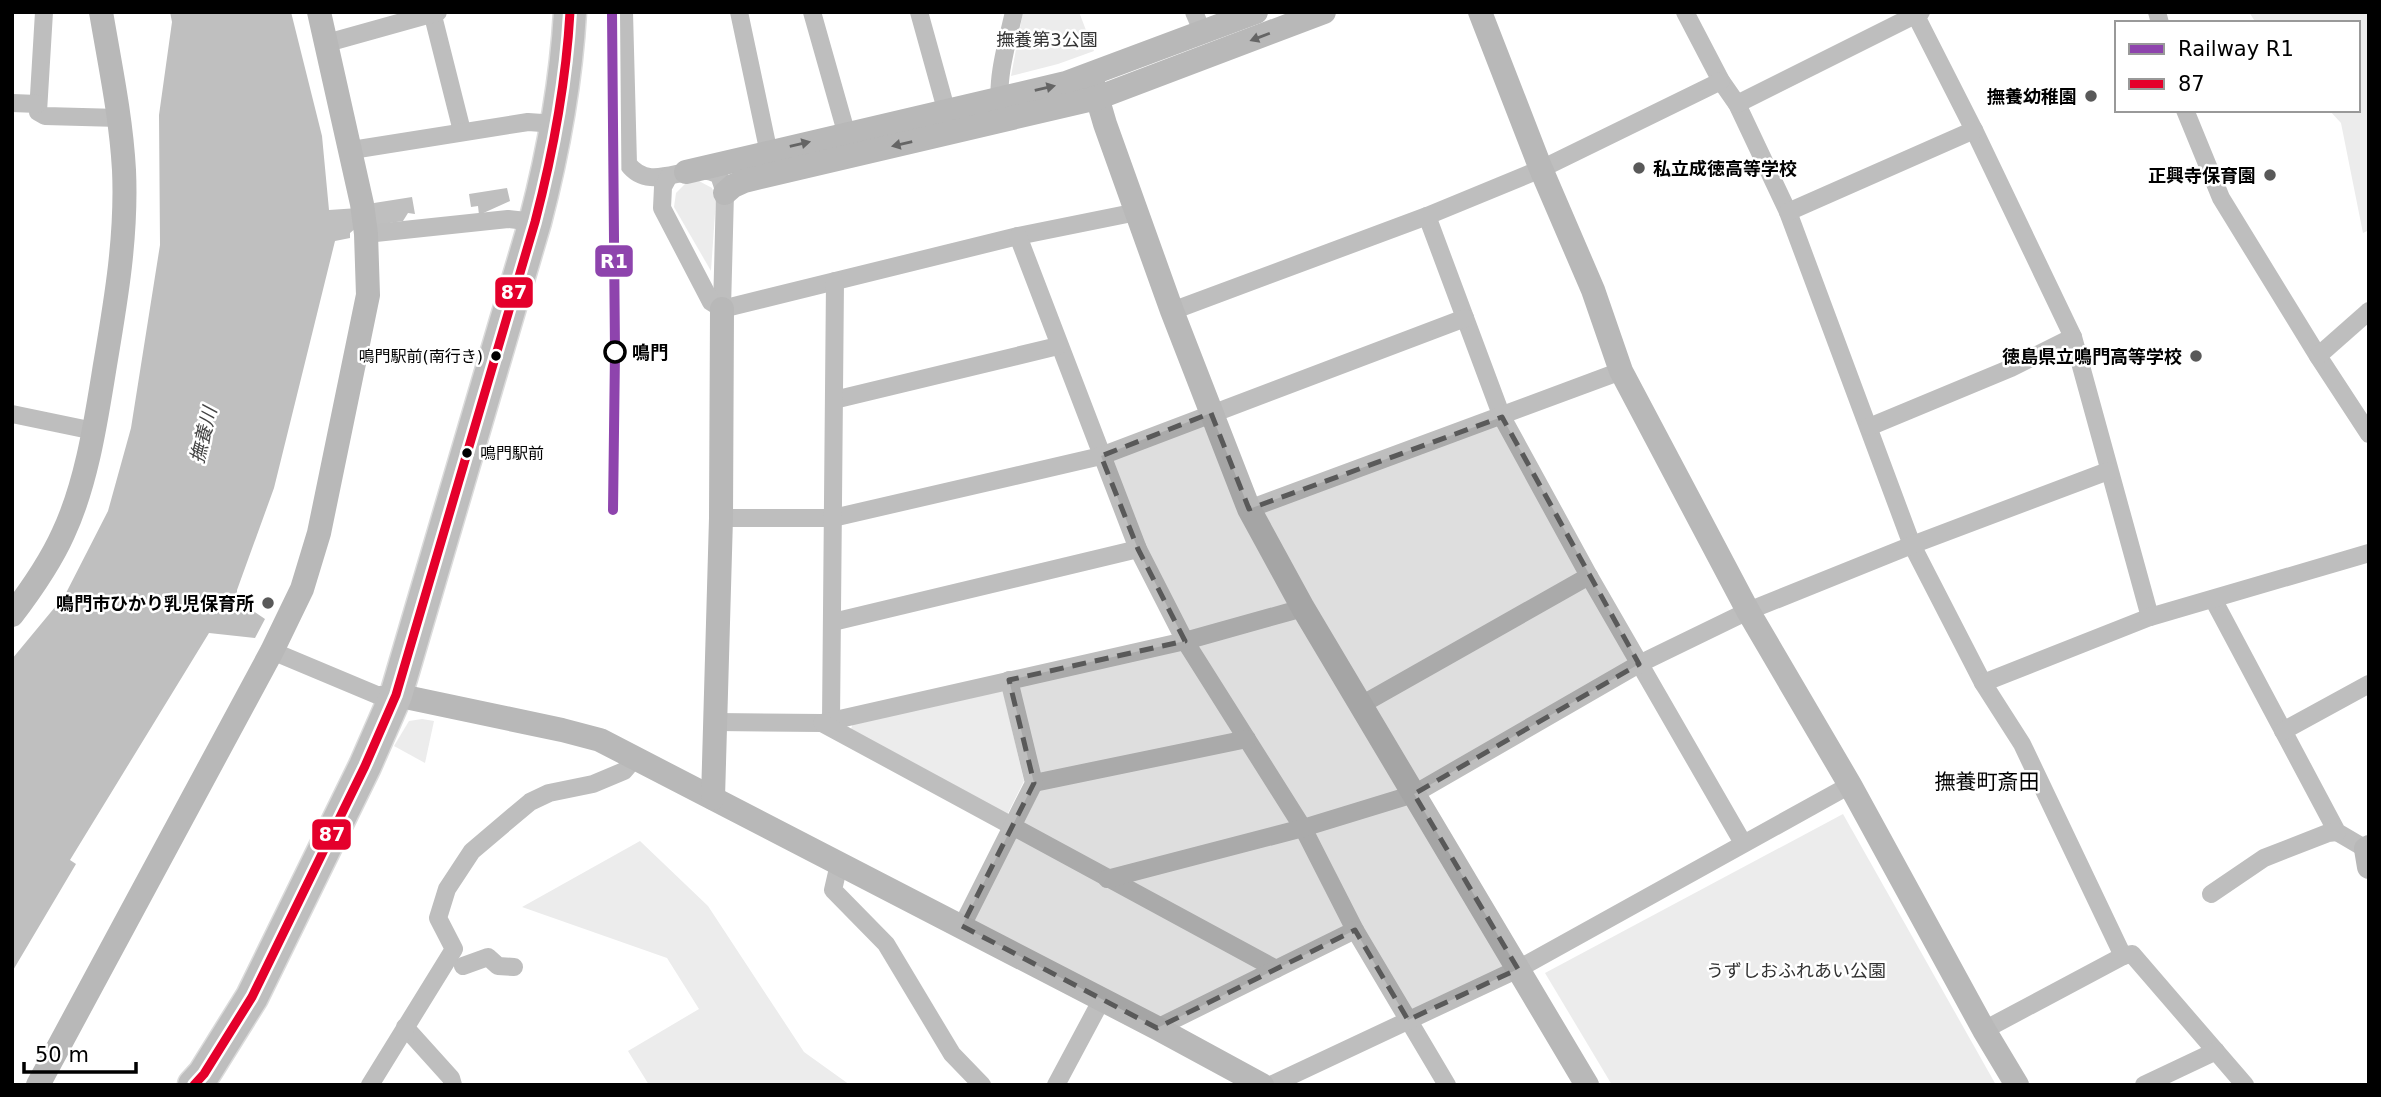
<svg xmlns="http://www.w3.org/2000/svg" width="2381" height="1097" viewBox="0 0 2381 1097" font-family="'DejaVu Sans','Noto Sans JP',sans-serif">
<style>
.green{fill:#ececec}
.water{fill:#bfbfbf}
.lines{fill:none;stroke-linecap:round;stroke-linejoin:round}
.highway-casing{stroke:#dbdbdb;stroke-width:35}
.street{stroke:#bebebe;stroke-width:18}
.secondary{stroke:#b8b8b8;stroke-width:24}
.highway{stroke:#bebebe;stroke-width:32}
.rail-casing{stroke:#bebebe;stroke-width:7}
.rail{stroke:#fff;stroke-width:4.5;stroke-dasharray:13;stroke-linecap:butt}
.bus-1-casing{stroke:#fff;stroke-width:14}
.bus-1{stroke:#e4002b;stroke-width:9}
.rail-1-casing{stroke:#fff;stroke-width:16}
.rail-1{stroke:#8e44ad;stroke-width:10}
.oneway{fill:#656565}
.marked{fill:#595959;fill-opacity:0.2;stroke:#595959;stroke-width:5;stroke-dasharray:14 9;stroke-linejoin:round}
.poi-dot{fill:#595959;stroke:#fff;stroke-width:2.5}
.stop-dot{fill:#fff;stroke:#000;stroke-width:3.5}
.bus-dot{fill:#000;stroke:#fff;stroke-width:2.5}
.labels{text-anchor:middle;dominant-baseline:central;stroke-width:5;stroke-linejoin:round;paint-order:stroke}
.bus-label{font-size:16px;fill:#000;stroke:#fff;text-anchor:end}
.park-label{font-size:18px;fill:#333;stroke:#fff}
.poi-label{font-size:18px;font-weight:bold;fill:#000;stroke:#fff;text-anchor:end}
.stop-label{font-size:18px;font-weight:bold;fill:#000;stroke:#fff;text-anchor:start}
.water-label{font-size:19px;font-style:italic;fill:#444;stroke:#fff}
.quarter-label{font-size:21px;fill:#000;stroke:#fff}
.line-badge{stroke:#fff;stroke-width:2.5}
.badge-label{font-size:19px;text-anchor:middle;font-weight:bold;fill:#fff}
</style>
<rect width="100%" height="100%" fill="#fff"/>
<g class="green">
<path d="M1023,12H1079L1094,51L1058,64L1011,76Z"/>
<path d="M2249,12H2369V230L2363,233L2341,123L2329,110H2358V23H2256Z"/>
<path d="M699,181L712,188L716,199L711,271L674,207L676,193L686,183Z"/>
<path d="M1003,691L1024,781L1007,815L850,732L854,720Z"/>
<path d="M422,719L434,721L425,763L394,746L409,721Z"/>
<path d="M1843,814L1996,1085H1612L1545,973Z"/>
<path d="M640,841L708,906L804,1052L850,1085H649L628,1051L699,1009L667,958L522,907Z"/>
</g>
<g class="water">
<path d="M170,12H291L322,136L329,210L373,207L374,203L412,197L415,214L408,213L403,221L356,228L350,233V238L335,241L274,488L237,590V600L265,619L255,638L209,633L70,860L76,864L12,972V659L65,595L108,511L131,428L160,245L159,115L172,22Z"/>
<path d="M507,188L510,201L479,215L478,206L471,207L469,194Z"/>
</g>
<g class="lines">
<defs>
<path id="highway" d="M194,1085L204,1074L252,997L365,766L396,695L535,222C553,153 566,83 570,12"/>
</defs>
<use href="#highway" class="highway-casing"/>
<g class="street">
<path d="M44,12L38,112L45,116L119,118"/>
<path d="M432,12L462,131"/>
<path d="M624,12L628,164C652,196 690,158 719,175L725,193L722,309"/>
<path d="M739,12L771,163"/>
<path d="M812,12L850,146"/>
<path d="M919,12L949,120"/>
<path d="M1194,12L1203,33"/>
<path d="M1685,12L1721,81L1737,104L1788,212L1912,545L1983,683L2022,744L2123,956"/>
<path d="M1914,12L1974,130L2073,337L2150,617"/>
<path d="M2157,12L2160,23"/>
<path d="M327,43L438,12"/>
<path d="M12,103L38,104"/>
<path d="M1737,104L1921,12"/>
<path d="M1001,108C995,82 1008,39 1014,12"/>
<path d="M2185,110L2221,198L2318,356L2369,434"/>
<path d="M352,150L528,122L557,124"/>
<path d="M669,176L663,187L662,208L711,302L722,309L1018,236L1137,212"/>
<path d="M1788,212L1974,130"/>
<path d="M1427,216L1502,417L1589,576L1743,843"/>
<path d="M366,234L508,219L535,222"/>
<path d="M1018,236L1138,549L1185,641L1303,828L1355,930L1447,1085"/>
<path d="M1172,311L1427,216L1541,169L1721,81"/>
<path d="M2318,356L2369,311"/>
<path d="M834,400L1058,346"/>
<path d="M12,414L94,431"/>
<path d="M1869,427L2011,368L2073,337"/>
<path d="M1249,509L1621,371"/>
<path d="M721,518H833L1101,456L1465,318"/>
<path d="M2213,599L2337,832L2366,849"/>
<path d="M833,622L1138,549"/>
<path d="M272,651L377,695H396"/>
<path d="M1983,683L2150,617L2369,553"/>
<path d="M1361,705L1589,576"/>
<path d="M831,721L835,281"/>
<path d="M716,722L822,723L1185,641L1303,608"/>
<path d="M822,723L1276,969"/>
<path d="M2283,731L2369,684"/>
<path d="M1034,783L1247,739"/>
<path d="M839,864L833,890L886,944L952,1054L982,1085"/>
<path d="M1107,879L1303,828L1414,794L1639,664L1748,611L1912,545L2108,471"/>
<path d="M2211,894L2264,858L2328,833L2337,832"/>
<path d="M962,926L1034,783L1009,680"/>
<path d="M463,966L488,957L498,966L514,967"/>
<path d="M405,1027L451,1078L453,1085"/>
<path d="M1157,1028L1355,930"/>
<path d="M1984,1030L2123,956L2132,954L2245,1085"/>
<path d="M370,1085L454,949L438,918L447,889L472,851L530,802L549,793L593,784L624,771L635,758"/>
<path d="M1056,1085L1102,999"/>
<path d="M1271,1085L1518,969L1850,785"/>
<path d="M2144,1085L2216,1051"/>
</g>
<g class="secondary">
<path d="M1480,12L1541,169L1593,290L1621,371L1748,611L1850,785L1984,1030L2017,1085"/>
<path d="M1091,76L1105,124L1172,311L1249,509L1303,608L1587,1085"/>
<path d="M686,172L1066,83L1256,12"/>
<path d="M725,193L733,186L744,181L1097,98L1324,12"/>
<path d="M12,615C31,590 50,563 63,534C87,483 96,420 105,365C116,300 127,236 124,170C121,117 110,65 101,12"/>
<path d="M396,695L562,730L600,740L1157,1028L1262,1085"/>
<path d="M713,798L721,518L722,309"/>
<path d="M2369,847L2366,849L2369,867"/>
<path d="M38,1085L272,651L302,589L319,533L368,295L366,234L362,204L319,12"/>
</g>
<use href="#highway" class="highway"/>
<defs>
<path id="rail" d="M613,510L615,352"/>
</defs>
<use href="#rail" class="rail-casing"/>
<use href="#rail" class="rail"/>
<defs>
<path id="bus-1" d="M194,1085L204,1074L252,997L365,766L396,695L535,222C553,153 566,83 570,12"/>
</defs>
<use href="#bus-1" class="bus-1-casing"/>
<use href="#bus-1" class="bus-1"/>
<defs>
<path id="rail-1" d="M612,12L615,352L613,510"/>
</defs>
<use href="#rail-1" class="rail-1-casing"/>
<use href="#rail-1" class="rail-1"/>
</g>
<defs><path id="oneway-solid" d="M-6-.8H1V-3.2L6.5 0L1 3.2V.8H-6Z" transform="scale(1.75)"/></defs>
<g class="oneway">
<use href="#oneway-solid" transform="translate(1260 37) rotate(159)"/>
<use href="#oneway-solid" transform="translate(1045 88) rotate(-13)"/>
<use href="#oneway-solid" transform="translate(800 144) rotate(-13)"/>
<use href="#oneway-solid" transform="translate(902 144) rotate(167)"/>
</g>
<path class="marked" d="M1211,413L1249,509L1502,417L1639,664L1414,794L1518,969L1408,1020L1355,930L1157,1028L962,926L1034,783L1009,680L1185,641L1138,549L1101,456Z"/>
<g class="poi-dot">
<circle cx="2091" cy="96" r="7"/>
<circle cx="1639" cy="168" r="7"/>
<circle cx="2270" cy="175" r="7"/>
<circle cx="2196" cy="356" r="7"/>
<circle cx="268" cy="603" r="7"/>
</g>
<circle class="stop-dot" cx="615" cy="352" r="10"/>
<g class="bus-dot">
<circle cx="496" cy="356" r="6"/>
<circle cx="467" cy="453" r="6"/>
</g>
<g class="labels">
<g class="bus-label">
<text x="483" y="356">鳴門駅前(南行き)</text>
<text x="480" y="453" text-anchor="start">鳴門駅前</text>
</g>
<g class="park-label">
<text x="1047" y="39">撫養第3公園</text>
<text x="1796" y="970">うずしおふれあい公園</text>
</g>
<g class="poi-label">
<text x="2077" y="96">撫養幼稚園</text>
<text x="1653" y="168" text-anchor="start">私立成徳高等学校</text>
<text x="2256" y="175">正興寺保育園</text>
<text x="2182" y="356">徳島県立鳴門高等学校</text>
<text x="254" y="603">鳴門市ひかり乳児保育所</text>
</g>
<g class="stop-label">
<text x="632" y="352">鳴門</text>
</g>
<g class="water-label">
<text transform="translate(203 435) rotate(-76)">撫養川</text>
</g>
<g class="quarter-label">
<text x="1987" y="782">撫養町斎田</text>
</g>
</g>
<g class="line-badge">
<rect x="594" y="244" width="40" height="34" rx="7" fill="#8e44ad"/>
<rect x="494" y="276" width="40" height="33" rx="7" fill="#e4002b"/>
<rect x="311" y="818" width="41" height="33" rx="7" fill="#e4002b"/>
</g>
<g class="badge-label">
<text x="614" y="268">R1</text>
<text x="514" y="299">87</text>
<text x="332" y="841">87</text>
</g>
<rect width="2381" height="1097" fill="none" stroke="#000000" stroke-width="28"/>
<rect x="2115" y="21" width="245" height="91" fill="#ffffff" stroke="#999999" stroke-width="2"/>
<rect x="2129" y="44" width="35" height="10" fill="#8e44ad" stroke="#999999" stroke-width="2"/>
<text x="2178" y="56" font-size="21" fill="#000000">Railway R1</text>
<rect x="2129" y="79" width="35" height="10" fill="#e4002b" stroke="#999999" stroke-width="2"/>
<text x="2178" y="91" font-size="21" fill="#000000">87</text>
<path d="M24 1062v10h112v-10" fill="none" stroke="#000000" stroke-width="3.5"/>
<text x="35" y="1062" font-size="21" fill="#000000" stroke="#ffffff" stroke-width="5" paint-order="stroke">50 m</text>
</svg>
